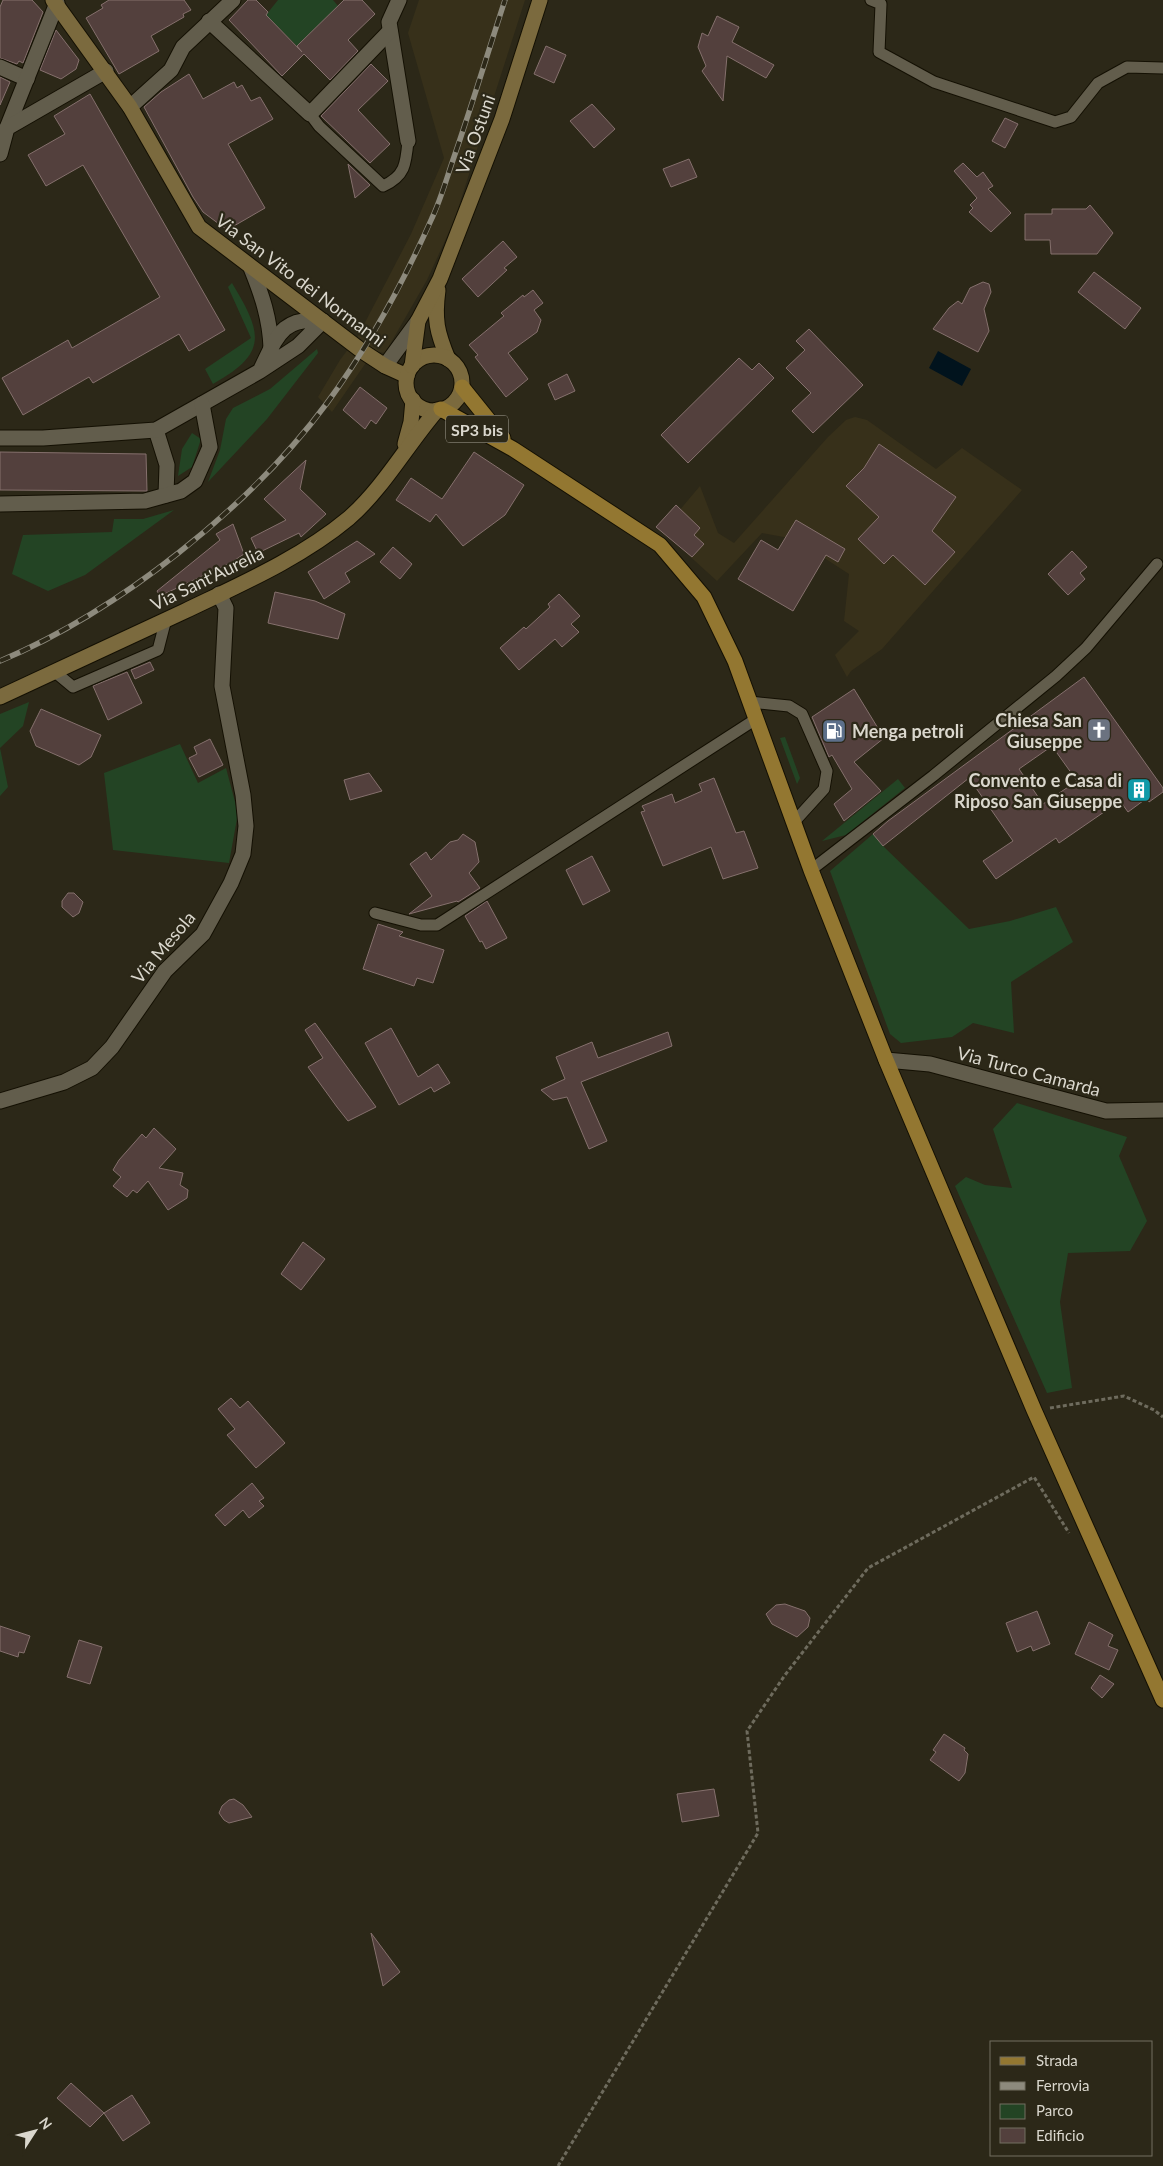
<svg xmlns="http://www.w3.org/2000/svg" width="1163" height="2166" viewBox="0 0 1163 2166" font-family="Lato,sans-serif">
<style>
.built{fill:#37301a}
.green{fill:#234424}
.water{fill:#01131d}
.building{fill:#53403d;stroke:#85706d;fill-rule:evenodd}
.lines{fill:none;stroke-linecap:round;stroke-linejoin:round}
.lane-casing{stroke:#141003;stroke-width:13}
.street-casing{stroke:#141003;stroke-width:17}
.secondary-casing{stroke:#141003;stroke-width:17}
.primary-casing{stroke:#141003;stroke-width:17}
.path{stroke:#6e6b5d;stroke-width:3;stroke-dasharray:4 2.5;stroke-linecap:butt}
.lane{stroke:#625d4c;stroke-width:11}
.street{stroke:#625d4c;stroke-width:15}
.secondary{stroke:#7b6a3e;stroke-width:15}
.primary{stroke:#937731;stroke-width:15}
.rail-casing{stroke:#8d8a7d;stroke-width:5.5}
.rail{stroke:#2c2818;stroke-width:4;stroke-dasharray:11;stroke-linecap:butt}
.labels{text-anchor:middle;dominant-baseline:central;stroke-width:4.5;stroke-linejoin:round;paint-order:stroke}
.shield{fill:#2c2818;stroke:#a6a297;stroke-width:1}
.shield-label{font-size:16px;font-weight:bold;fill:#dad7cd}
.street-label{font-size:18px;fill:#dad7cd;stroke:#2c2818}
.poi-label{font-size:18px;font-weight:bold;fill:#dad7cd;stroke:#2c2818;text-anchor:end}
</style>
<rect width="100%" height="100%" fill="#2c2818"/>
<g class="built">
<path d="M419,0H525L454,221L427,280L385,353L374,351L332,412L318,397L340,360L358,336L411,234L444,158L408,33Z"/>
<path d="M855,417L867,420L936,469L962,448L1022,490L882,649L851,671L847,677L835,655L859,631L844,621L849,574L795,539L762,533L717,581L662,531L700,486L718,533L734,543L828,437L846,420Z"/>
</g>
<g class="green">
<path d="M278,0H333L338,6L297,46L266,15Z"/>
<path d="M232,283C262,333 269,353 213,384L205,369L251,338L228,287Z"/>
<path d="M317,349L318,353L267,419L208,482L220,450L226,419L233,408L270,389Z"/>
<path d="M192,433L201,439L192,467L178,476L182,449Z"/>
<path d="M174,510L85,575L48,591L12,574L23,535L112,532L114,519H143Z"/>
<path d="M29,702L23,726L0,748L8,787L0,796V714Z"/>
<path d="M785,737L800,778L797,784L780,738Z"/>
<path d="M180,744L198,783L226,768L238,813L229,863L113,850L104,773Z"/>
<path d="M898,779L905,788L846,835L822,841Z"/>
<path d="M873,834L883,846L969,929L1010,921L1056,907L1073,942L1011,982L1014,1033L973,1023L952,1037L901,1043L890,1034L830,871Z"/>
<path d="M1017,1103L1127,1137L1119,1156L1147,1221L1130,1251L1068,1253L1060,1302L1072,1388L1047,1393L955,1186L966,1177L985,1185L1012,1188L993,1129Z"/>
</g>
<path class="water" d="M938,351L971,369L962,386L929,368Z"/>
<g class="building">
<path d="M3,0H32L43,12L23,63L19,61L17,64L0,58V7Z"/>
<path d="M109,0H184L191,10L183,14L184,17L151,36L159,51L119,74L86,18L103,8L101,5Z"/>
<path d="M248,0H256L268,12L266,15L302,52L297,46L344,0H362L375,14L348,40L358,51L330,80L304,54L282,76L229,20Z"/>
<path d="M717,16L739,27L732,42L774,65L766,78L727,56L723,101L702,71L706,66L698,47L702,33L708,36Z"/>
<path d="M56,30L79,60L76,69L61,79L40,70Z"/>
<path d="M546,46L566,55L554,83L534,74Z"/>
<path d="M371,64L388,81L358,110L390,144L370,163L321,116Z"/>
<path d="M189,74L203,99L234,82L237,88L242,85L251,101L260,97L273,119L228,144L265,208L227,230L203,212L193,197L144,107L161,92Z"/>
<path d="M0,77L10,82L0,105Z"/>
<path d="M90,94L225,330L189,351L179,334L93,383L89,377L23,415L2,378L68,340L72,348L160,297L83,165L46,186L28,155L65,134L54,116Z"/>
<path d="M592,104L615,129L594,148L570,121Z"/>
<path d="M1005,118L1018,124L1005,148L992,141Z"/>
<path d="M689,159L697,177L671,187L663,169Z"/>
<path d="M963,163L977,177L983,172L993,186L988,189L1011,213L991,232L969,212L973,208L970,205L977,198L954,171Z"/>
<path d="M348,164L370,185L355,198L351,179Z"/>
<path d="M1090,205L1113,233L1097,254H1051L1050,240H1025V214H1052V209H1086Z"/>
<path d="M503,241L517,257L504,268L507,270L478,297L462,279Z"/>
<path d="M1094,272L1141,308L1125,329L1078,292Z"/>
<path d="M983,282L989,284L991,292L984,309L989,331L978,352L933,329L949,308L958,301L962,304L970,288Z"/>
<path d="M533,290L543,303L534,310L541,320L537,332L508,353L528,379L506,397L475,357L478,355L469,345L504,316L501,313L523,295L524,297Z"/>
<path d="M809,329L863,385L813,433L792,411L811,393L786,368L805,350L796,341Z"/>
<path d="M739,358L752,370L759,363L774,378L688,463L661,435Z"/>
<path d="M567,374L575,391L555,400L548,384Z"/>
<path d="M360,387L387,408L376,424L371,420L365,429L343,410Z"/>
<path d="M879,444L956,497L932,531L955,552L925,585L893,555L884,564L858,539L879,517L846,486L864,468Z"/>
<path d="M0,452L146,454L147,491L0,490Z"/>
<path d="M474,452L524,485L505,515L463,546L436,514L430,522L396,500L411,478L442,499Z"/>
<path d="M306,460L300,489L326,514L301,537L299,533L258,553L251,538L286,520L264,499Z"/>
<path d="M676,505L700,528L694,535L704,544L692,557L656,527Z"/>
<path d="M796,520L845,549L838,562L826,555L793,611L738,579L761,540L778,550Z"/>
<path d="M233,524L244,554L232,562L160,596L157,591L220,540L216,534Z"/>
<path d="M357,541L375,554L345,573L350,582L324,599L308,572Z"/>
<path d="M393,547L412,564L400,579L380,562Z"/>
<path d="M1072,551L1087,567L1080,573L1085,579L1068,595L1048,574Z"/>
<path d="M275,592L315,601L345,614L338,639L268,623Z"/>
<path d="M559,594L580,616L571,624L579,632L562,647L555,639L519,670L500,648L524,627L526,629L550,607L548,604Z"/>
<path d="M150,662L154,670L135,679L131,670Z"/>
<path d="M127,672L142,703L108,720L93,686Z"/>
<path d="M1084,677L1163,788V792L1149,802L1147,798L1128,812L1120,801L1059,843L1056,838L996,879L983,861L1013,841L969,778L883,846L873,834L888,821ZM1052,746L1077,781L1043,804L1019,769Z"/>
<path d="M854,689L884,738L854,762L881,791L844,821L834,804L852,789L832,755L829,757L812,717Z"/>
<path d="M41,709L101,735L91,757L79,765L36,746L30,731Z"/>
<path d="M210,739L223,765L199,777L189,758L197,754L194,747Z"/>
<path d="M369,773L382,791L350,800L344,780Z"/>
<path d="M714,778L736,833L744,831L758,868L723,879L711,847L663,866L641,812L645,811L642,806L672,794L675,803L702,791L699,784Z"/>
<path d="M463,834L475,842L479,862L469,873L480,888L458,902L457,901L409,914L432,896L410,864L426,852L431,860L450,842L458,840Z"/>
<path d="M592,856L610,891L583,905L566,870Z"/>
<path d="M68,893H74L83,902L79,913L73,917L62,907V901Z"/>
<path d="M487,901L507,938L486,949L482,941L480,942L465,916Z"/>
<path d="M378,924L403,932L399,936L444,950L433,983L417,978L414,986L363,969Z"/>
<path d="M315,1023L376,1107L348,1121L337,1107L308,1067L323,1058L305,1030Z"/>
<path d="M391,1028L418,1077L438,1064L450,1083L434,1092L431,1087L399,1105L365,1043Z"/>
<path d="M668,1032L672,1046L581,1082L607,1141L589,1149L567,1097L553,1100L541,1090L565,1079L556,1057L592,1042L598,1058Z"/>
<path d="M154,1128L176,1149L159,1168L183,1173L180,1185L188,1190L187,1198L168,1210L148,1181L137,1193L133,1190L127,1197L113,1186L121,1177L113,1170L119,1160L142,1134L146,1138Z"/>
<path d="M303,1242L325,1259L301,1290L281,1274Z"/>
<path d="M231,1398L240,1408L248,1401L285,1443L256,1468L227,1435L235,1429L218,1409Z"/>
<path d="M252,1483L264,1498L259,1501L264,1506L249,1518L243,1510L225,1526L215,1515Z"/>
<path d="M785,1604L805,1611L810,1618L808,1627L797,1637L772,1624L766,1614L776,1605Z"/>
<path d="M1037,1611L1050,1644L1033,1651L1031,1646L1017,1652L1006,1623Z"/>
<path d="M1089,1622L1113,1635L1108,1646L1118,1650L1109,1670L1075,1654Z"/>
<path d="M0,1626L30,1636L24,1653L19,1652L18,1657L0,1651Z"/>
<path d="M79,1640L102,1647L90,1684L67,1677Z"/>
<path d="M1100,1675L1114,1684L1102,1698L1091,1688Z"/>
<path d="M944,1734L965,1748L964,1750L968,1754L965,1773L959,1781L930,1760L936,1752L933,1750Z"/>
<path d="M714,1789L719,1816L682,1822L677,1794Z"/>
<path d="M234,1799L243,1805L252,1817L229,1823L224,1820L219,1813L222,1806L229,1800Z"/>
<path d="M371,1933L400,1972L383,1986Z"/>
<path d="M71,2083L104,2113L132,2095L150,2123L123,2141L104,2113L90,2127L57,2098Z"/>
</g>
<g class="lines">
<defs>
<g id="lane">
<path d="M871,0L881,4L879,52L934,82L1055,122L1071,117L1098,83L1127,67L1163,68"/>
<path d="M310,114L319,126L383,186C405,176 406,164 408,141"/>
<path d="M55,672L73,687L158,650L166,619"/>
<path d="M750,702L789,706L802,714L827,771L824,789L794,822"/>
<path d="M811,870L933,776L1056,676L1086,648L1157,564"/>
<path d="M375,913L421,925H437L756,719"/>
</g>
<g id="street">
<path d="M399,0L389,22L408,141"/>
<path d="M209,21L310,114L390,31"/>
<path d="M0,67L27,79"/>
<path d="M130,107L171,70L183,47L233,0"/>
<path d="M7,128L57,3"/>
<path d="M0,154L7,128L106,71"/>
<path d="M251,268C262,295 270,319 271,348"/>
<path d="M385,366L418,321"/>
<path d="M156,430L167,465L166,495"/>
<path d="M0,438H43L156,430L260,371L298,346L323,321C281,315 276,339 260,371"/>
<path d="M0,504L145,501L181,491L195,481L210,447L202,404"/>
<path d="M886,1060L930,1064L1106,1111L1163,1110"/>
<path d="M0,1101L64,1082L92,1068L112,1047L165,971L203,934L231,883L243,854L246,826L243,795L222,686L226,608L219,594"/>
</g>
<g id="secondary">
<path d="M53,0L130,107L199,227L362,351L385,366L407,376"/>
<path d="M438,290C434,320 437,332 448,359"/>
<circle cx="434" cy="383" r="28"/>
<path d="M412,366L418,321L440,279L502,119L540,0"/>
<path d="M405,444L411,422L413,400"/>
<path d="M0,697C62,668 123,640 185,611C241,584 301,558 349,518C384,487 407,445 437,410"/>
</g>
<g id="primary">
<path d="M462,387L503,438"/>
<path d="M441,409L513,449L660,545L704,597L735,661L811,870L886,1060L1034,1410L1163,1700"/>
</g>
</defs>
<use href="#lane" class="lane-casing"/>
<use href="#street" class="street-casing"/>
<use href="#secondary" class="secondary-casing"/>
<use href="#primary" class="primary-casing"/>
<g class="path">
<path d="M1050,1408L1124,1396L1154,1410L1163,1417"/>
<path d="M558,2166L758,1833L747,1731L785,1675L868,1568L1034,1477L1069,1533"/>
</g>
<use href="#lane" class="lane"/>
<use href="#street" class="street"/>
<use href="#secondary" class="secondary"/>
<use href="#primary" class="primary"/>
<defs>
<path id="rail" d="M0,661C119,611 250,507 327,403C369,346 403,283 432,218C441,199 447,177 454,157C472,105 488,52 505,0"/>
</defs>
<use href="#rail" class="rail-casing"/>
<use href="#rail" class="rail"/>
</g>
<defs>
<symbol id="church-square" viewBox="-11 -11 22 22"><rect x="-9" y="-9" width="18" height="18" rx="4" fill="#6b7280" stroke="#2c2818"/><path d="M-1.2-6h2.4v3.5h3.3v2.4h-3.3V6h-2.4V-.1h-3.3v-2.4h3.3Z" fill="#fff"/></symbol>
<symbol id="fuel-square" viewBox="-11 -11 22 22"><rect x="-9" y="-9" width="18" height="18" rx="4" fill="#5c6f8a" stroke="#2c2818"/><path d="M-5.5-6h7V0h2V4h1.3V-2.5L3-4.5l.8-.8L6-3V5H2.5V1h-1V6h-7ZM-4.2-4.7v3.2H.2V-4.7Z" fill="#fff"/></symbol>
<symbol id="building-square" viewBox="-11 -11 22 22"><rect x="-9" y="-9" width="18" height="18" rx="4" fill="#0f9aa8" stroke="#2c2818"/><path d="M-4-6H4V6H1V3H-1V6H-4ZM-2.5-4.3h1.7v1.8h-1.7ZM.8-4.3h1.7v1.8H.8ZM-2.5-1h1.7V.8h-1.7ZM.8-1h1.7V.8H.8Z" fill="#fff"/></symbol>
</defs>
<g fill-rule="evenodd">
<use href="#church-square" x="1085" y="716" width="28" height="28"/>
<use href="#fuel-square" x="820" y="717" width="28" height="28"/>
<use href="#building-square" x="1125" y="776" width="28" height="28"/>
</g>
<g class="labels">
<rect class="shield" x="446" y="415.5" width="62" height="27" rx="4"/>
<g class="shield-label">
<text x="477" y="429">SP3 bis</text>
</g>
<g class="street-label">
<text transform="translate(475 134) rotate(-70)">Via Ostuni</text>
<text transform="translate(301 280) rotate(37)">Via San Vito dei Normanni</text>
<text transform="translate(207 578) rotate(-26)">Via Sant'Aurelia</text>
<text transform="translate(163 947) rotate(-50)">Via Mesola</text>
<text transform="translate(1029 1071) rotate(15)">Via Turco Camarda</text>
</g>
<g class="poi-label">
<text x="1082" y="720">Chiesa San<tspan x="1082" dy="21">Giuseppe</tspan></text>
<text x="852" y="731" text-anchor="start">Menga petroli</text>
<text x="1122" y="780">Convento e Casa di<tspan x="1122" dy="21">Riposo San Giuseppe</tspan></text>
</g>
</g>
<rect x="990" y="2041" width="162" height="115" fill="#2c2818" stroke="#726e60"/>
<rect x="1000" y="2057" width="25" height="8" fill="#937731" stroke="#726e60"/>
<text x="1036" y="2066" font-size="15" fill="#dad7cd">Strada</text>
<rect x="1000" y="2082" width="25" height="8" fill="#8d8a7d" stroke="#726e60"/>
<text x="1036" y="2091" font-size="15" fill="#dad7cd">Ferrovia</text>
<rect x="1000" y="2104" width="25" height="15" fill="#234424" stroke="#726e60"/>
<text x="1036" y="2116" font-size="15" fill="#dad7cd">Parco</text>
<rect x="1000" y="2128" width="25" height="15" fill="#53403d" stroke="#726e60"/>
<text x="1036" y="2141" font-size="15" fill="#dad7cd">Edificio</text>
<g transform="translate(35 2131) rotate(54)" stroke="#2c2818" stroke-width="4" paint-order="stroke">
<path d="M0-4L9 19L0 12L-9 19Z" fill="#dad7cd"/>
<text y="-8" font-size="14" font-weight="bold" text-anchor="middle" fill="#dad7cd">N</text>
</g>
</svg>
